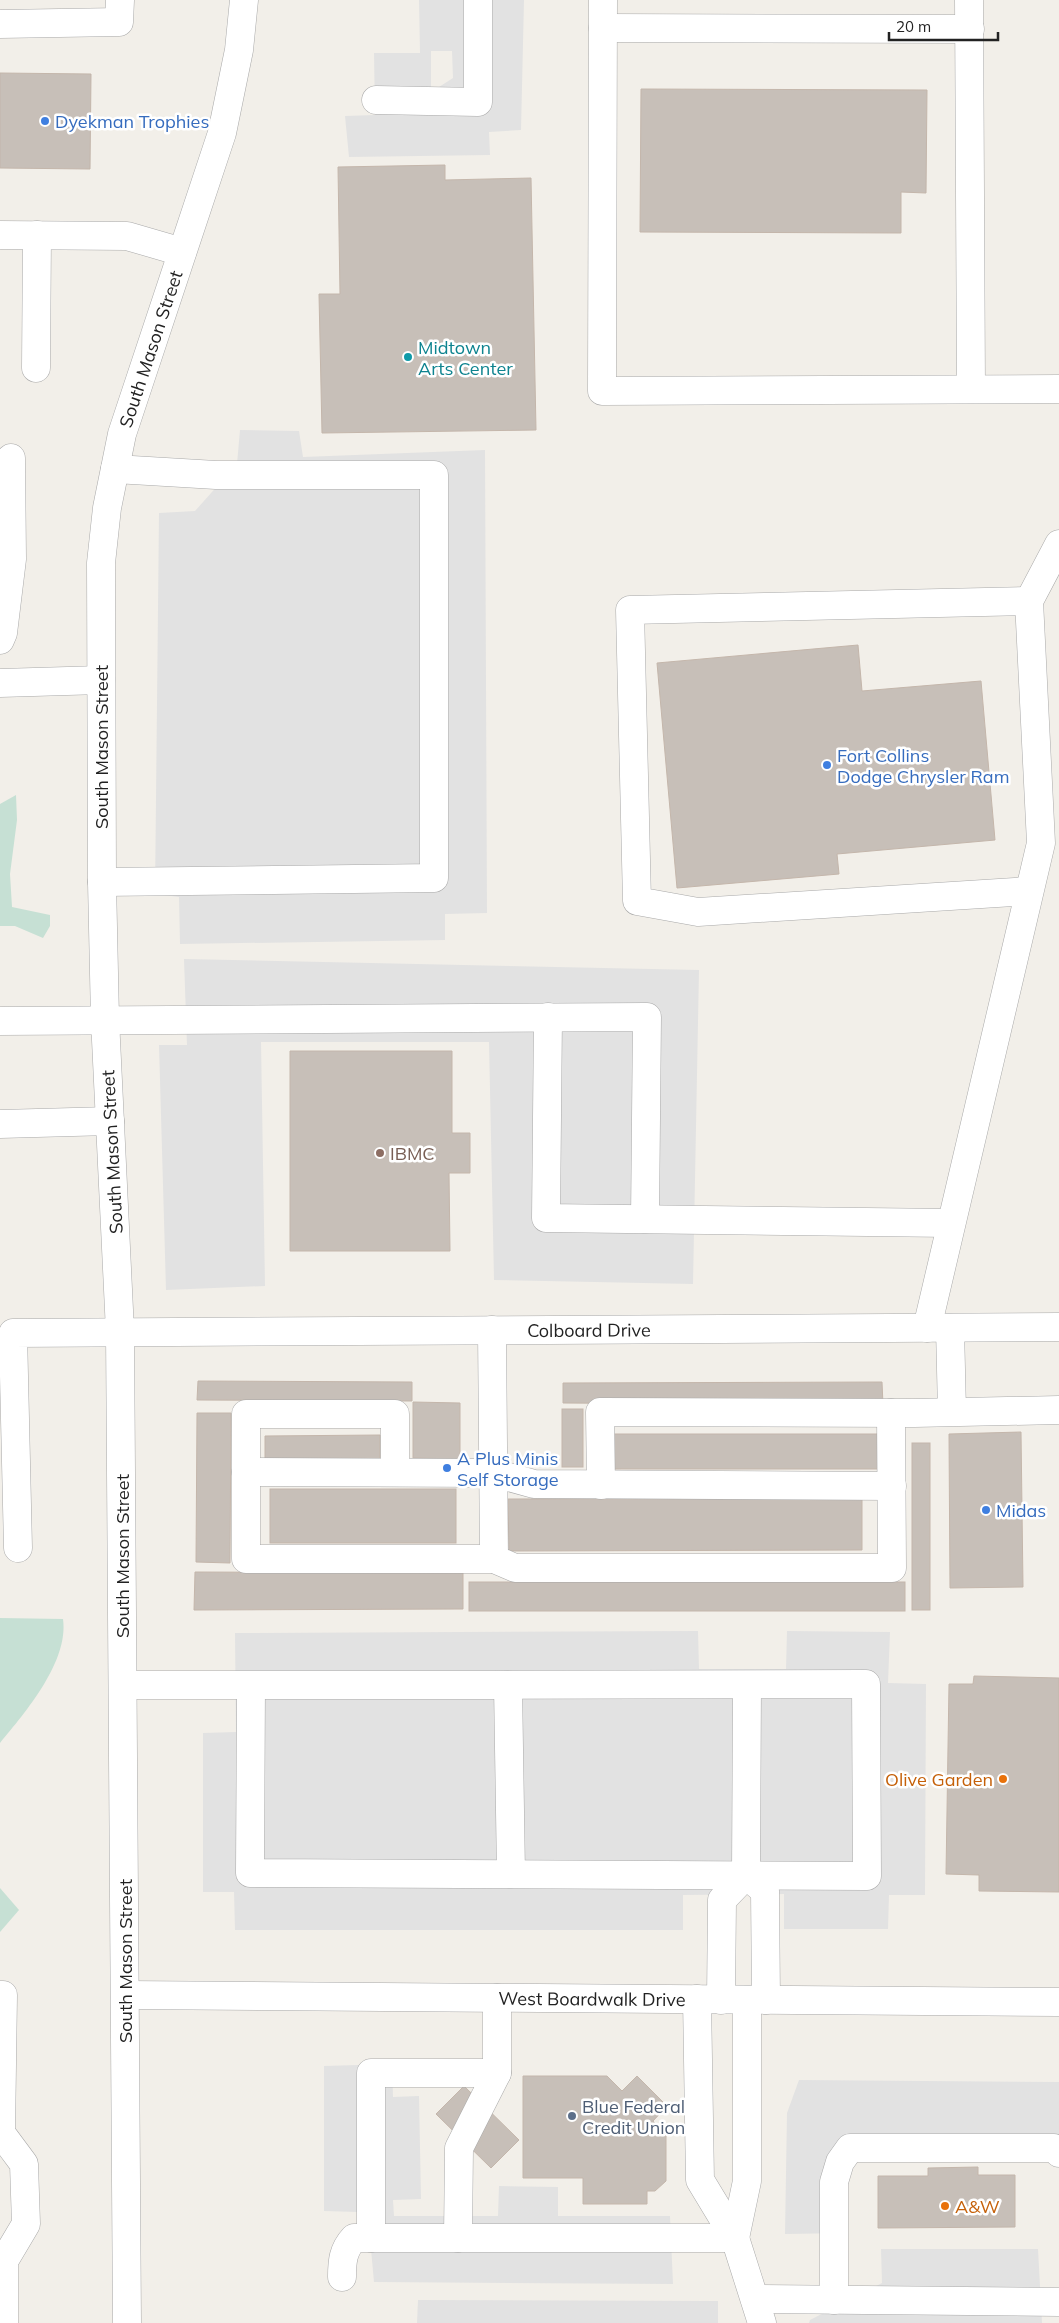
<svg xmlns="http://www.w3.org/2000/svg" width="1059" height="2323" viewBox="0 0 1059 2323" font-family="Mulish,sans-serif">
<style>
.wetland{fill:#c6e0d4}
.parking{fill:#e2e2e2;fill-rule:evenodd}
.building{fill:#c7bfb8;stroke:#c4b6ab}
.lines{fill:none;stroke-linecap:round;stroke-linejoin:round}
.minor-casing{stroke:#a9a9a9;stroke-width:29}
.minor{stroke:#fff;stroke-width:28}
.shop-dot{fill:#3f7fe0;stroke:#fff;stroke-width:2}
.culture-dot{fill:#0f9aa8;stroke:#fff;stroke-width:2}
.education-dot{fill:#8d6e63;stroke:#fff;stroke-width:2}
.food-dot{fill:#e8710a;stroke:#fff;stroke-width:2}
.service-dot{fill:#5c6f8a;stroke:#fff;stroke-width:2}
.labels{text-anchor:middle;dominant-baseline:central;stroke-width:5;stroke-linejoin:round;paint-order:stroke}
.shop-label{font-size:18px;fill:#366cbe;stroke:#fff;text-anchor:start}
.culture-label{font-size:18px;fill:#0d838f;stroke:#fff;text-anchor:start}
.street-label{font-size:18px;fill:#222;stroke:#fff}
.education-label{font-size:18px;fill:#785e54;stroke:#fff;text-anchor:start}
.food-label{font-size:18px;fill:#c56008;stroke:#fff;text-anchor:end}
.service-label{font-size:18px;fill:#4e5e75;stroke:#fff;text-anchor:start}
</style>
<rect width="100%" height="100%" fill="#f2efe9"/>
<g class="wetland">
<path d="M16,795L17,820L10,874L12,907L50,915V926L43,938L15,926H0V804Z"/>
<path d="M0,1618L63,1619C69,1661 26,1712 0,1743Z"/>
<path d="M0,1888L19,1910L0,1932Z"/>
</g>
<g class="parking">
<path d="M419,0H524L521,130L489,132L490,155L349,157L345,116L375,115L374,53H420ZM431,51H452L453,78L439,87H431Z"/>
<path d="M240,430L299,431L303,457L485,450L487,913L445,914V940L180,944L179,897L155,894L159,513L195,511L237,464Z"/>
<path d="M184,959L699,970L693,1284L494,1280L489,1042H261L265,1286L166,1290L159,1045H187Z"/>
<path d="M698,1631L699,1669H786L787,1631L890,1632L888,1683L926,1684L925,1895H889L888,1929H784V1894L683,1895V1930H235L234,1892H203V1733L236,1732L235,1633Z"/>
<path d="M392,2064L393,2097L419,2096L421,2199L393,2200L394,2216H498L499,2186L558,2187V2216H670L673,2284L374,2282L371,2249L358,2212L324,2211V2066Z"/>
<path d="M799,2080L1059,2082V2160L848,2162L847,2233L785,2234L787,2113Z"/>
<path d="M881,2249H1038L1042,2323H809L810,2320L882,2283Z"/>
<path d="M418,2300L718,2301V2323H417Z"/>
</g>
<g class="building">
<path d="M0,73L91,74L90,169L0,168Z"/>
<path d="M641,89L927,90L926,193L901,192V233L640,232Z"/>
<path d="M445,165V180L531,178L536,430L322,433L319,294H340L338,167Z"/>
<path d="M858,645L862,691L981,681L995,840L837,854L839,874L677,888L657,663Z"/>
<path d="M290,1051H452V1133H470V1173H449L450,1251H290Z"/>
<path d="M198,1381L412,1382V1401L197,1400Z"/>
<path d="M882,1382L883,1405L563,1403V1383Z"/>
<path d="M413,1402L460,1403V1459L413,1458Z"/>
<rect x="562" y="1409" width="21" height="58"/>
<path d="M197,1413H231L230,1563L196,1562Z"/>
<path d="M1021,1432L1023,1587L950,1588L949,1434Z"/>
<rect x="614" y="1434" width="266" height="35"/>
<path d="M380,1435V1460H265V1436Z"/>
<rect x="912" y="1443" width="18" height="167"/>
<rect x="270" y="1489" width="186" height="54"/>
<path d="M862,1498V1550L509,1551L508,1499Z"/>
<path d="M195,1572L463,1573V1609L194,1610Z"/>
<rect x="469" y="1582" width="436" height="29"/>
<path d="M974,1676L1059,1678V1892L979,1891V1875L946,1874L949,1684H973Z"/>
<path d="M523,2076H607L622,2091L637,2076L667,2106L653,2121L656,2125H666V2181L655,2191H647V2204H583V2178H523Z"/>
<path d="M464,2086L519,2140L491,2168L436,2114Z"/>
<path d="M978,2167V2175H1015V2227L878,2228V2176H928V2168Z"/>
</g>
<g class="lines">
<defs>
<g id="minor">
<path d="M603,0L602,391L1059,389"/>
<path d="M969,0L971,389"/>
<path d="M0,24L119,22L120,0"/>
<path d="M603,28L970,29"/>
<path d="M376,100L478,102V0"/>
<path d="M0,235L127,236L182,252"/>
<path d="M36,368L37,235"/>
<path d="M1029,601L630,610L637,901L698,912L1029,891"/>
<path d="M0,640L3,633L12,559L11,458"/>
<path d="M0,683L101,680"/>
<path d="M102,882L434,878V475H216L115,469"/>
<path d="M548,1017L546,1218L950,1223"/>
<path d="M0,1021L647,1017L645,1219"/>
<path d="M0,1124L110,1121"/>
<path d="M927,1328L1041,843L1029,601L1059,544"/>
<path d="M950,1328L952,1411"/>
<path d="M492,1330L494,1559"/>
<path d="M246,1472L494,1473L534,1484L892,1486"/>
<path d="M395,1472V1414H246V1559H494L515,1568H892L891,1413"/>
<path d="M601,1485L600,1412L914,1413L1059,1410"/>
<path id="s1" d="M18,1548L13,1333L1059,1327"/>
<path d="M123,1685C371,1685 618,1685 866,1684L867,1876L250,1873L251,1685"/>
<path d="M508,1685L511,1874"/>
<path d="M746,1875L747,1685"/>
<path d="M0,1995H3L1,2133L24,2164L26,2224L4,2261V2323"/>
<path id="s2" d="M126,1995L1059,2002"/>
<path d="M697,1999L700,2180L735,2238L762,2323"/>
<path d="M721,2000L722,1900L746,1875L765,1891L766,2000"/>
<path d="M371,2238V2073H497"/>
<path d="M458,2238L459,2148L497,2073V1998"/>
<path d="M735,2238L747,2181V2000"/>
<path d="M342,2277C342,2261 343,2250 354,2238H735"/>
<path d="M755,2299L1059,2302"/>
<path d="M834,2300V2182L840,2162L850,2148H1054L1059,2153"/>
<path id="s3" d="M127,2323L120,1331L105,1019L102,882L101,563L107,508L122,434L222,133L239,50L244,0"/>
</g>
</defs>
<use href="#minor" class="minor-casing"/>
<use href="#minor" class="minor"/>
</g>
<g class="shop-dot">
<circle cx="45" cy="121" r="5"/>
<circle cx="827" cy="765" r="5"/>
<circle cx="447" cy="1468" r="5"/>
<circle cx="986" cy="1510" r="5"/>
</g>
<circle class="culture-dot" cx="408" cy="357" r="5"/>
<circle class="education-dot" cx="380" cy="1153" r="5"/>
<g class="food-dot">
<circle cx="1003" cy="1779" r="5"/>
<circle cx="945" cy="2206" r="5"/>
</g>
<circle class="service-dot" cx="572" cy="2116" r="5"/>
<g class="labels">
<g class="shop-label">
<text x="55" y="121">Dyekman Trophies</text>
<text x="837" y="755">Fort Collins<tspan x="837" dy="21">Dodge Chrysler Ram</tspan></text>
<text x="457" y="1458">A Plus Minis<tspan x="457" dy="21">Self Storage</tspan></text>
<text x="996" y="1510">Midas</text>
</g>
<g class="culture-label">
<text x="418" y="347">Midtown<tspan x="418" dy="21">Arts Center</tspan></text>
</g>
<g class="street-label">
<text stroke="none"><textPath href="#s3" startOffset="1981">South Mason Street</textPath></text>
<text transform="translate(101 747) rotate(-90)">South Mason Street</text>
<text transform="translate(112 1152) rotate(-93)">South Mason Street</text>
<text stroke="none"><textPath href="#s1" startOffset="791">Colboard Drive</textPath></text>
<text transform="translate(122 1556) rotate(-90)">South Mason Street</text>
<text transform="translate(125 1961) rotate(-90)">South Mason Street</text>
<text stroke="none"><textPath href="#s2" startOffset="466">West Boardwalk Drive</textPath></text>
</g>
<g class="education-label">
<text x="390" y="1153">IBMC</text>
</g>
<g class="food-label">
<text x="993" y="1779">Olive Garden</text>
<text x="955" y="2206" text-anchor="start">A&amp;W</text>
</g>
<g class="service-label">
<text x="582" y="2106">Blue Federal<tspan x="582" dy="21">Credit Union</tspan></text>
</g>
</g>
<path d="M889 32v8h109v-8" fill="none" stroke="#222222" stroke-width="2.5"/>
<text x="896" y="32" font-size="15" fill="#222222" stroke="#ffffff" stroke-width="4" paint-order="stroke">20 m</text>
</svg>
